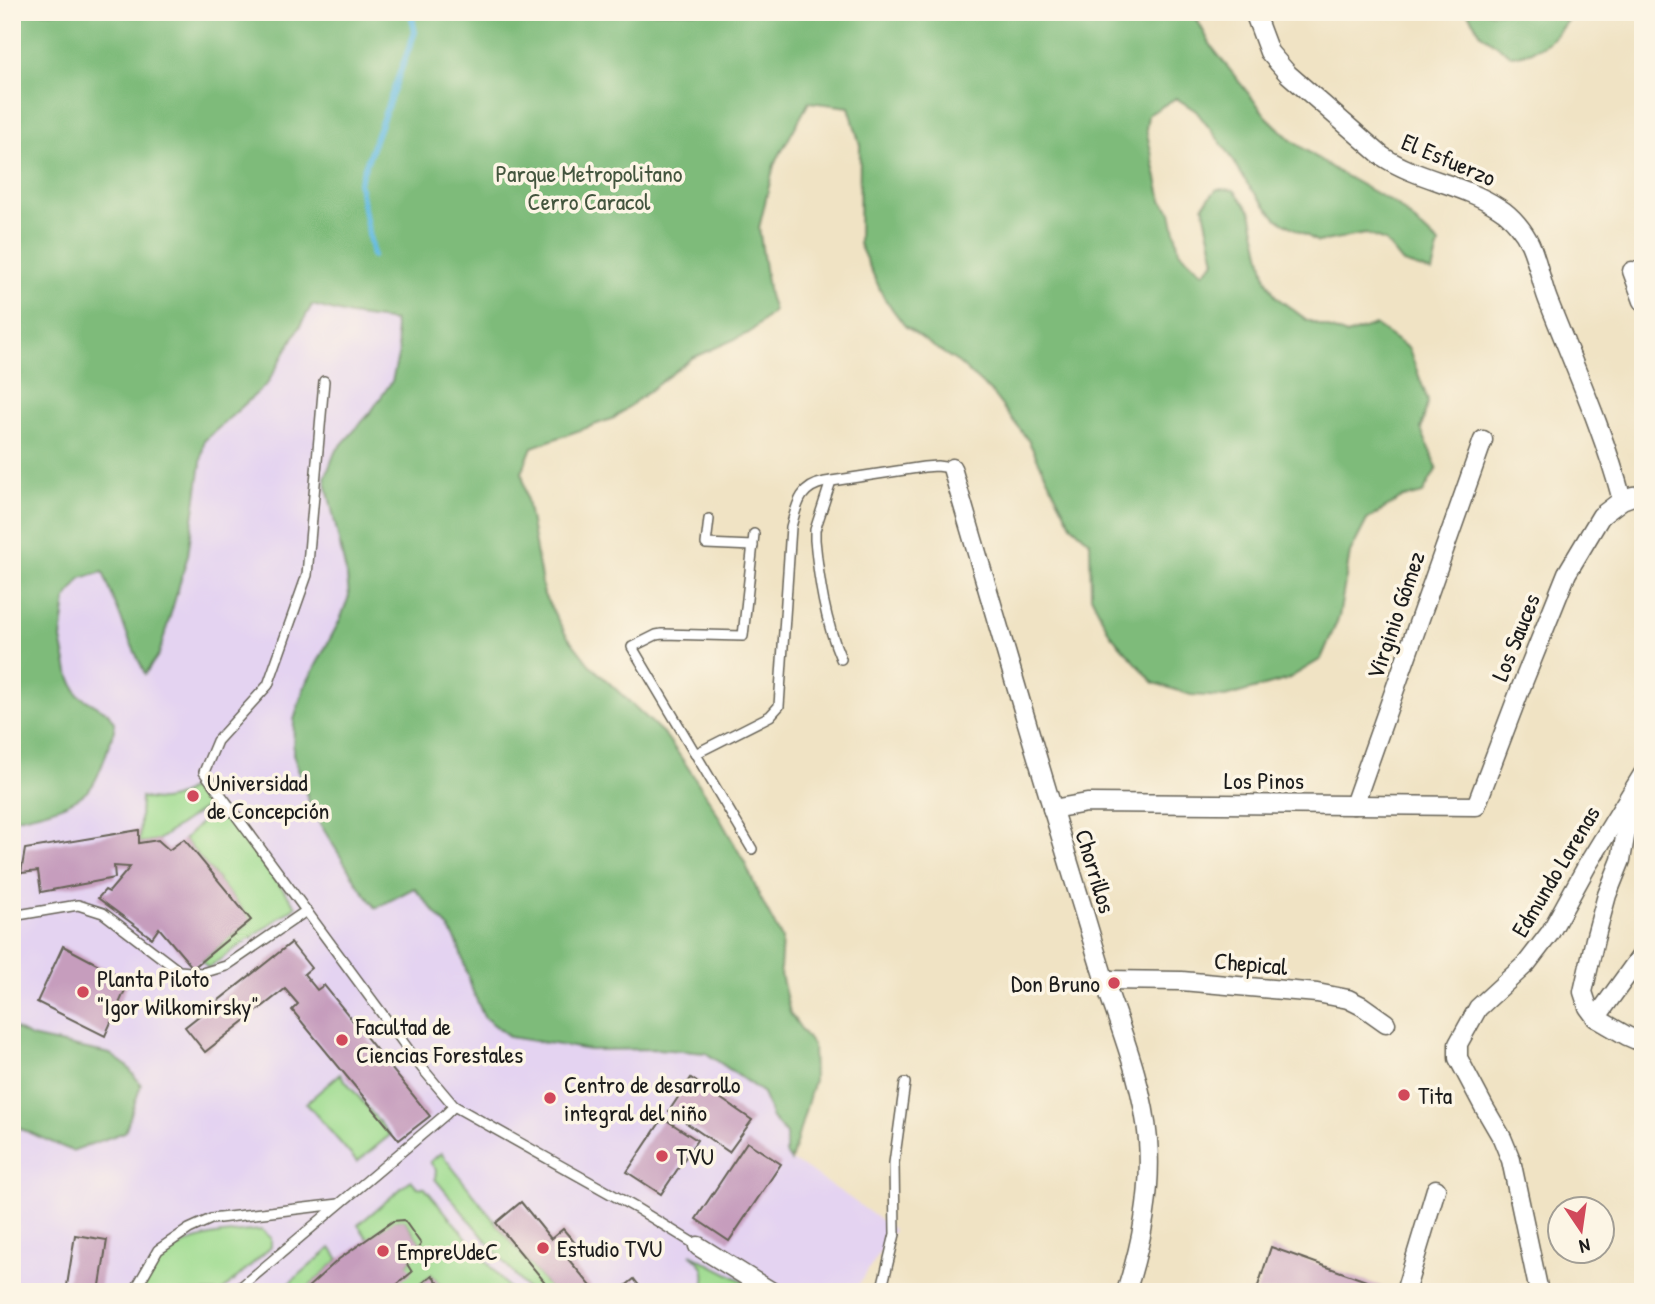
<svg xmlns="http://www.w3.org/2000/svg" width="1655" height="1304" viewBox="0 0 1655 1304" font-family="'Patrick Hand',sans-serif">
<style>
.built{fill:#e4d3f1}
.green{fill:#9ddb8f;stroke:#5c7c56;stroke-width:2}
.forest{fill:#7ebb7a;stroke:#4d6c4b;stroke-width:2}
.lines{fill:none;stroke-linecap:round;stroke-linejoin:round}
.stream{stroke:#66bce2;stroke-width:6}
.building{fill:#c69dbd}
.service-casing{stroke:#666257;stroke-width:12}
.minor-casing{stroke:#666257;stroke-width:21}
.service{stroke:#fff;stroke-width:9}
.minor{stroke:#fff;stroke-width:18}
.poi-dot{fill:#d1495b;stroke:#fcf5e5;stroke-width:2.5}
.labels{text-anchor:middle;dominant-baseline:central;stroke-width:7;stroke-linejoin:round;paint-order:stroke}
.street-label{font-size:24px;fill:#1c1c1c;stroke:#fcf5e5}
.park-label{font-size:24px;fill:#43553e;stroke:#fcf5e5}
.poi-label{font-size:24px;fill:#1c1c1c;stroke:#fcf5e5;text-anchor:start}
</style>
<rect width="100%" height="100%" fill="#fcf5e5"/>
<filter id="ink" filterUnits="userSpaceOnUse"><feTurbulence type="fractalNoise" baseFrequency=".0143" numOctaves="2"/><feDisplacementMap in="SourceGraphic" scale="14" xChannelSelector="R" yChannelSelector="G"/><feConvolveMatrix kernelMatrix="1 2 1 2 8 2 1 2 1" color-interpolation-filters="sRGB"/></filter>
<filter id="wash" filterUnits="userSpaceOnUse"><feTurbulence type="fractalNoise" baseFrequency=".00686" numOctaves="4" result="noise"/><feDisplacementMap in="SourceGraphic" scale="28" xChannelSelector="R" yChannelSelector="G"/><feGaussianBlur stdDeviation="1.57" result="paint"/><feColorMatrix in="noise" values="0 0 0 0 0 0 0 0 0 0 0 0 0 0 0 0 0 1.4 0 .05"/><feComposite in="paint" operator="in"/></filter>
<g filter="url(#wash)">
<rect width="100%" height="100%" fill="#f0e3c4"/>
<path class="built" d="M312,305L350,315L395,321L399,352L392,381L370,413L347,577L349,596L340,620L392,900L414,888L448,927L457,942L473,992L484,1017L510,1036L590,1050L658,1049L706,1053L763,1093L772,1118L786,1134V1154L791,1161L802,1166L847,1196L894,1230L854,1292H12V1125L73,1151L110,1054L31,1037L12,1027V819L45,812L85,793L93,784L114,730L108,713L78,695L68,672L61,639L66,600L81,578L102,571L129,639L171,613L188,556L204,441L267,384Z"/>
<g class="green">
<path d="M195,784L213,802L158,840L139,843L141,797C160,804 181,799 195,784Z"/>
<path d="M218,806L296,906L208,968L202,961L251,920L184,839Z"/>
<path d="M340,1074L390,1135L357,1162L306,1103Z"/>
<path d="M441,1153L496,1223L553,1292H529L435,1179L436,1170L430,1162Z"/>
<path d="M411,1180L417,1187L425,1188L512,1292H446L432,1275L412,1292H399L395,1286L407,1264L421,1244L404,1220L393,1222L368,1239L358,1225Z"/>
<path d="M262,1230L271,1238V1247L221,1292H135C170,1237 202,1235 262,1230Z"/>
<path d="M331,1248L339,1259L306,1289L309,1292L280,1291Z"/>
<path d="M690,1254L753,1286L761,1292H694L704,1283C706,1267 702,1264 690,1254Z"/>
</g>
<g class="forest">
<path d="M12,12H1193L1212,47L1267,117L1291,140L1335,170L1397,205L1439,244L1432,272L1403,263L1385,241L1366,234L1318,242L1276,218L1248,185L1228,152L1196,111L1176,98L1148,115L1146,129L1162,201L1171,212L1179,251L1203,273L1215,261L1203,205L1217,189L1234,190L1251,212L1266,279L1276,297L1307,320L1347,335L1375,325L1409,349L1428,401L1421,429L1437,468L1423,493L1400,499L1367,520L1350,553L1339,617L1321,659L1286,680L1225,697L1191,695L1154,683L1110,634L1091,596L1090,542L1071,525L1028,440L991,392L959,363L934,347L905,326L884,298L859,244L860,145L849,107L809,102L774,165L759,228L769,295L774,311L749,333L692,358L614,418L532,447L522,472L544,595L565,633L589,664L665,735L685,763L710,801L745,863L760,897L782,939L780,970L790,1013L813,1046L814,1080L791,1161L786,1154V1134L772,1118L763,1093L706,1053L658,1049L590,1050L510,1037L484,1017L473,992L457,942L448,927L414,888L376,908L359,886L312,811L293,754L294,720L304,688L340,620L349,596L347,577L325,478L335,452L370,413L392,381L399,352L394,321L350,315L312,305L267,384L204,441L188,555L159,654L145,674L129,639L103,572L81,578L66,599L61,639L68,672L78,695L108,713L114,722V730C110,743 99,776 92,786C77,806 36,814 12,819Z"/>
<path d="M1467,12H1573C1554,39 1546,51 1512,56L1481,34Z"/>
<path d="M12,1027L31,1037L110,1054L127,1066L141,1085L125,1132L72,1151L12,1125Z"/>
</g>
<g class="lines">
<path class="stream" d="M373,256L359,183L415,32L411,12"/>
</g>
<g id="blocks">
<g class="building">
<path d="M139,830V843L158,840L169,850L184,839L251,920L193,968L159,928L152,938L98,898L105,890L109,892L130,867L114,866L115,878L41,892L38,871L21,873L25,849Z"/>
<path d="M291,943L311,968L304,974L317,990L324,985L430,1116L399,1140L292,1010L298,1004L285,989L205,1052L185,1027Z"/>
<path d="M63,946L129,981L105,1036L37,1002Z"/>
<path d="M691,1078L752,1120L729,1152L669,1111Z"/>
<path d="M663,1118L697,1140L661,1194L627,1172Z"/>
<path d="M747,1142L781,1164L729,1241L696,1219Z"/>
<path d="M521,1202L551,1239L563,1229L575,1243L563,1253L591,1286L583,1292H553L496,1223Z"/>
<path d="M404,1220L421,1244L407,1264L412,1272L388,1292H309L306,1289L339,1259L393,1221Z"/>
<path d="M75,1235L107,1240L99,1292H66Z"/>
<path d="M1271,1247L1383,1287L1382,1292H1256Z"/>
<path d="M432,1275L446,1292H412Z"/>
<path d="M634,1279L644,1292H618Z"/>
</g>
</g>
</g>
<g filter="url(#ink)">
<use href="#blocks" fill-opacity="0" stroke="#666257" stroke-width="2"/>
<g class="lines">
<defs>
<g id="service">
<path d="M324,381L307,575L268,685L217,741L204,772L422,1068L454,1106L636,1208L698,1246"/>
<path d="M831,481L815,530V540C819,581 825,621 841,659"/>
<path d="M709,519L706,544L753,546"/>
<path d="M695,754L770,716L779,706L791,527C797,505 799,487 825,482L924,467L937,466L952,468"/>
<path d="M752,849L632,647L656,635L662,634L743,636L754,534"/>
<path d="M12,916L78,905L103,913L179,971L202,973L226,966L306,911"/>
<path d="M134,1292L158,1250L189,1229L211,1219L339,1204"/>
<path d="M235,1292L445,1115L454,1106"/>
<path d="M881,1292L895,1234L894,1163L905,1083"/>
</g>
<g id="minor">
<path d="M1254,12L1269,52L1288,74L1382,156C1418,180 1463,184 1499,208C1512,216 1524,231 1530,244C1538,262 1541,282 1548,300C1574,366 1604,432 1622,500"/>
<path d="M1632,271L1643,301"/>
<path d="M952,468C995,614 1037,760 1082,906C1091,936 1100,967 1110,997C1126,1043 1144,1091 1148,1140C1152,1192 1142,1243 1126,1292"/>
<path d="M1632,797L1621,860L1607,895L1595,939L1583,992L1588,1007L1596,1018L1627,1036L1643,1043"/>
<path d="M1354,805L1483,440"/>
<path d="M1052,809L1087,803L1476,806L1520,690L1567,573L1601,516L1622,500L1633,496L1643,495"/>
<path d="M1105,980L1182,981L1317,993L1348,999L1362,1006L1386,1023"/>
<path d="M1596,1018L1643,953"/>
<path d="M698,1246L772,1292"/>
<path d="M1405,1292L1436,1189"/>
<path d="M1539,1292L1511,1160L1502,1138L1484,1107L1458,1058V1044L1478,1008L1527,963L1550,933L1588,864L1643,774"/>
</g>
</defs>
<use href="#service" class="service-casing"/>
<use href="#minor" class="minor-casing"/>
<use href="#service" class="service"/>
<use href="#minor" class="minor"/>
</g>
</g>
<g class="poi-dot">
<circle cx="193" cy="796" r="7"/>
<circle cx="1114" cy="983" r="7"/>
<circle cx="83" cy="992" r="7"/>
<circle cx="342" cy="1040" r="7"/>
<circle cx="1404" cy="1095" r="7"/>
<circle cx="550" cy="1098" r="7"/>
<circle cx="662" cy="1156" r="7"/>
<circle cx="543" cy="1248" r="7"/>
<circle cx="383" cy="1251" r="7"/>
</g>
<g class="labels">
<g class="street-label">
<text transform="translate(1449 159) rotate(23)">El Esfuerzo</text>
<text transform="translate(1395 615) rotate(-71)">Virginio Gómez</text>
<text transform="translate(1515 637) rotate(-68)">Los Sauces</text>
<text x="1264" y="780">Los Pinos</text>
<text transform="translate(1096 871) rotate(73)">Chorrillos</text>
<text transform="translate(1555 871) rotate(-59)">Edmundo Larenas</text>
<text transform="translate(1251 963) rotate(5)">Chepical</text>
</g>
<g class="park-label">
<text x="589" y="173">Parque Metropolitano<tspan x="589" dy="28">Cerro Caracol</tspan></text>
</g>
<g class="poi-label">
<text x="207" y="782">Universidad<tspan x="207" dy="28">de Concepción</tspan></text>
<text x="97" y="978">Planta Piloto<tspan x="97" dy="28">"Igor Wilkomirsky"</tspan></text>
<text x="1100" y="983" text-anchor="end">Don Bruno</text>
<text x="356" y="1026">Facultad de<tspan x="356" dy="28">Ciencias Forestales</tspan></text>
<text x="564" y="1084">Centro de desarrollo<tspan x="564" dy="28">integral del niño</tspan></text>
<text x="1418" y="1095">Tita</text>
<text x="676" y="1156">TVU</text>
<text x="557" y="1248">Estudio TVU</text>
<text x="397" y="1251">EmpreUdeC</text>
</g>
</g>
<rect width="1655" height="1304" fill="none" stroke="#fcf5e5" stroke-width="42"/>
<g transform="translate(1581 1230) rotate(167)"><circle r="33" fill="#fcf5e5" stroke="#a29e95" stroke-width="2"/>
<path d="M0-5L12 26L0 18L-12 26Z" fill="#d1495b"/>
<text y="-10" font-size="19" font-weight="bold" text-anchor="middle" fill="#1c1c1c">N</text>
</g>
</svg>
